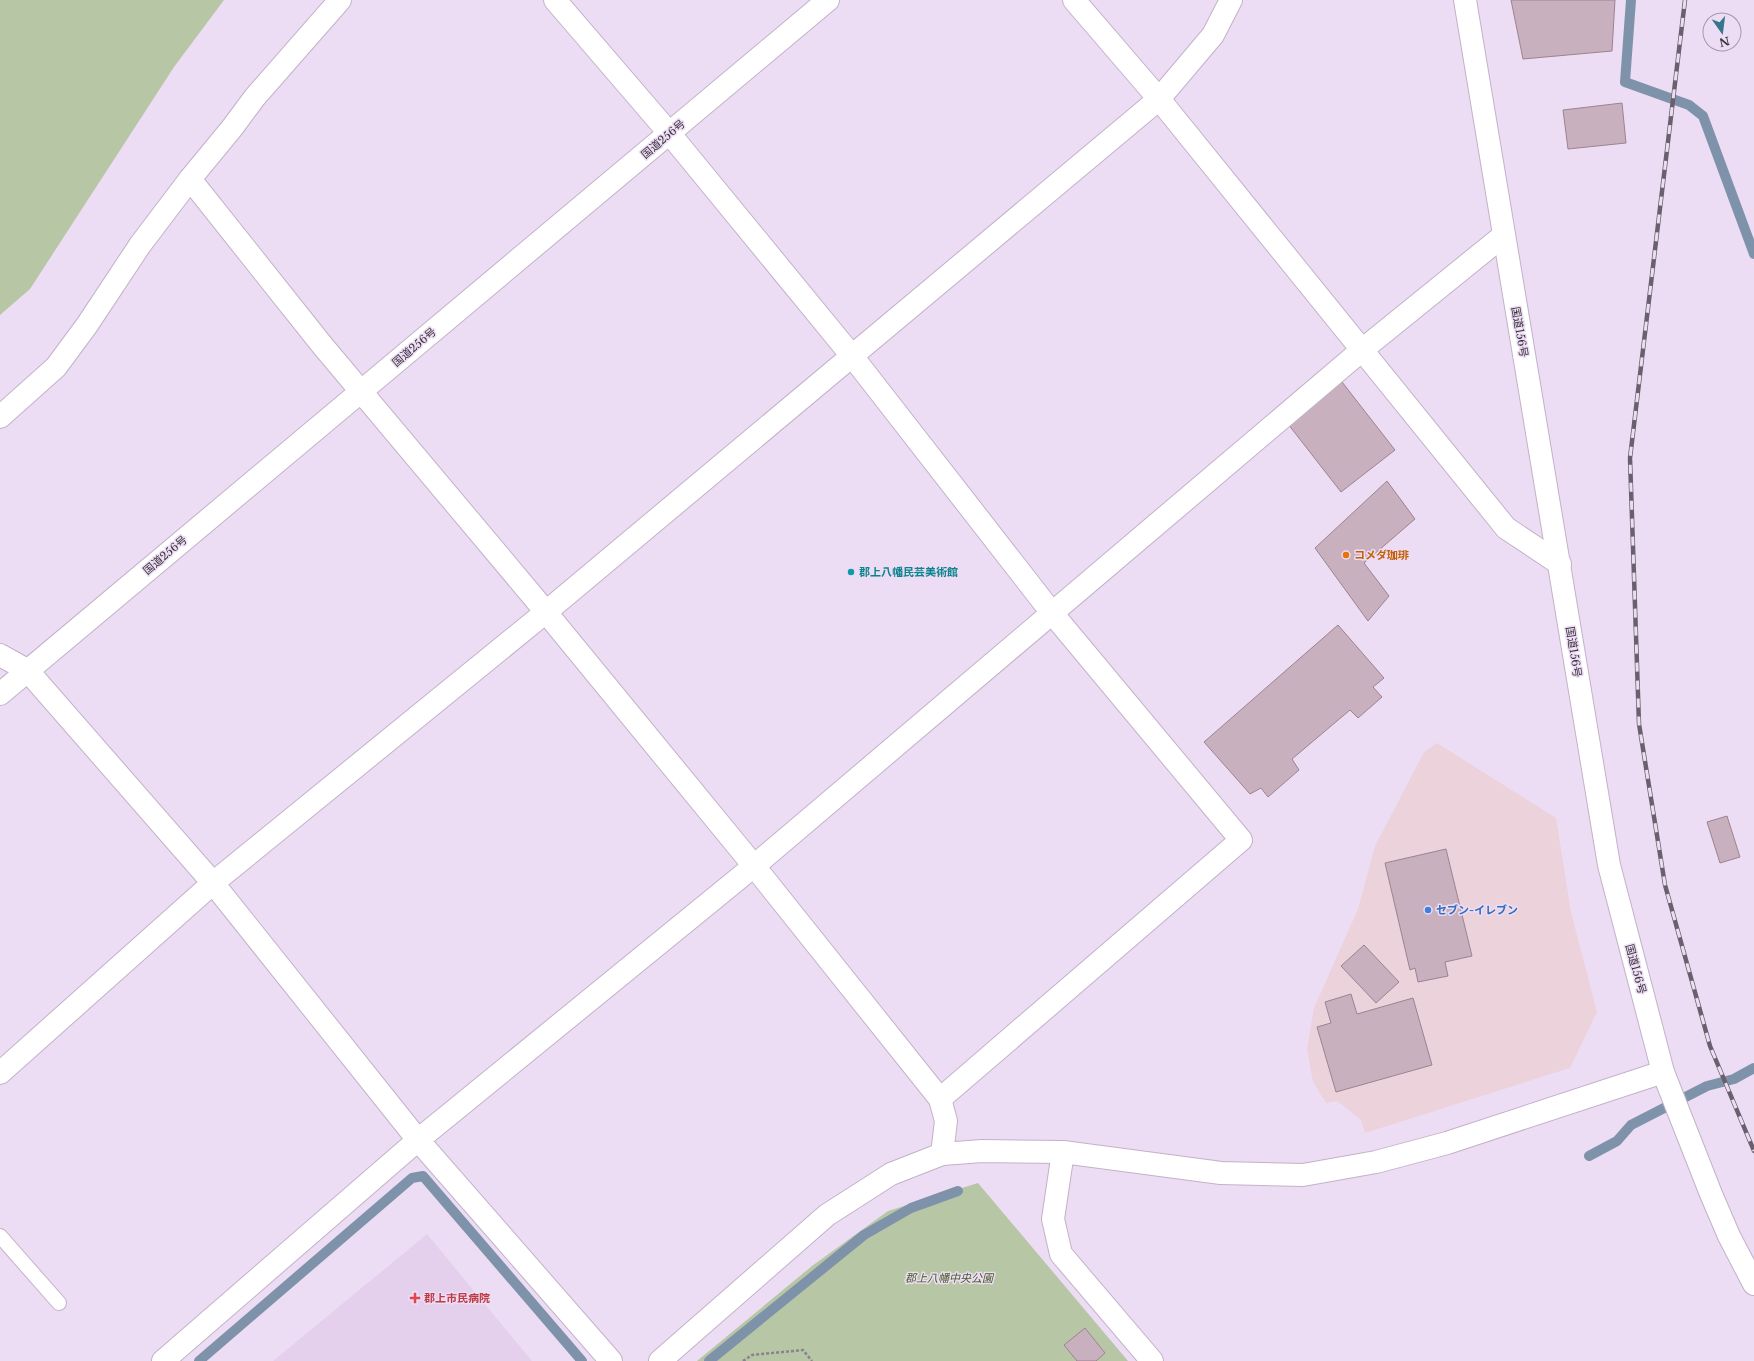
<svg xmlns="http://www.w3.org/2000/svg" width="1754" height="1361" viewBox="0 0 1754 1361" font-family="'Libre Baskerville','Noto Sans JP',serif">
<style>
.commercial{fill:#ecd2da}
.built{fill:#e4d0ec}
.green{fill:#b7c6a5}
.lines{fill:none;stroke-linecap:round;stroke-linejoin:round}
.stream{stroke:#7e93a9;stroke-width:10}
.building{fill:#c9b0bf;stroke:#9b8391}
.lane-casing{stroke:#c2b2c8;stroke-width:16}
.street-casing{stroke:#c2b2c8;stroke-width:24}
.secondary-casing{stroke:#c2b2c8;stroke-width:24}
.highway-casing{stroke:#c2b2c8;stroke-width:24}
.path{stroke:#8c8190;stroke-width:2.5;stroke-dasharray:3 2;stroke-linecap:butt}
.lane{stroke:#fff;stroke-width:14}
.street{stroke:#fff;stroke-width:22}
.secondary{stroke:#fff;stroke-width:22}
.highway{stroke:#fff;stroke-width:22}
.rail-casing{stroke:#68606c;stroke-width:4.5}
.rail{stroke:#edddf4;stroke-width:3;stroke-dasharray:9;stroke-linecap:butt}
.food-dot{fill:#e8710a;stroke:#edddf4;stroke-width:1.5}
.culture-dot{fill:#0f9aa8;stroke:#edddf4;stroke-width:1.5}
.shop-dot{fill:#3f7fe0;stroke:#edddf4;stroke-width:1.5}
.health-dot{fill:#e0444e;stroke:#edddf4;stroke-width:1.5}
.labels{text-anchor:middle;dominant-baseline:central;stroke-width:3;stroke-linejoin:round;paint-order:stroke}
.street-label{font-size:11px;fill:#39333b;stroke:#edddf4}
.food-label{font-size:11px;font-weight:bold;fill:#c56008;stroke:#edddf4;text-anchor:start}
.culture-label{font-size:11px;font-weight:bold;fill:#0d838f;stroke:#edddf4;text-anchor:start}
.shop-label{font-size:11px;font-weight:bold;fill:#366cbe;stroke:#edddf4;text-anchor:start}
.park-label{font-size:11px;font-style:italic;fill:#465b25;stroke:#edddf4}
.health-label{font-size:11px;font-weight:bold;fill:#be3a42;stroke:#edddf4;text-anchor:start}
</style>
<rect width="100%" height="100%" fill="#edddf4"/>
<path class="commercial" d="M1437,743L1556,818L1571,912L1597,1012L1570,1068L1365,1133L1361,1120L1337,1101L1326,1103L1313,1082L1307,1049L1314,1008L1358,909L1375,846L1424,752Z"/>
<path class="built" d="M427,1234L532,1361H273Z"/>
<g class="green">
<path d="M0,0H224L174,67L30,289L0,315Z"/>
<path d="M978,1183L1128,1361H697L812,1266L888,1211Z"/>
</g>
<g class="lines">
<g class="stream">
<path d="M1631,0L1625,82L1689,105L1703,116L1754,254"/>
<path d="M1589,1156L1617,1141L1631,1125L1707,1086L1734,1079L1754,1068"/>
<path d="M199,1361L412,1178L423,1176L582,1361"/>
<path d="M709,1361L864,1235L911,1208L958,1191"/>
</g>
</g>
<g class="building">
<path d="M1511,0H1615L1612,51L1523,59Z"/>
<path d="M1622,103L1626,143L1568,149L1563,110Z"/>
<path d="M1342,382L1395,450L1341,492L1288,424Z"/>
<path d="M1387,481L1415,519L1364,563L1389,596L1368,621L1315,548Z"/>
<path d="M1338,625L1384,678L1373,687L1382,697L1358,718L1350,710L1292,759L1299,770L1268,797L1261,788L1250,794L1204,742Z"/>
<path d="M1727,816L1740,857L1720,863L1707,822Z"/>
<path d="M1446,849L1472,956L1445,962L1448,976L1418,982L1415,968L1410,970L1385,863Z"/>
<path d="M1364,945L1399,982L1376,1003L1341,966Z"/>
<path d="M1351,994L1357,1014L1413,998L1432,1065L1336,1092L1317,1027L1331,1023L1325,1002Z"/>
<path d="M1085,1328L1105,1353L1096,1361H1077L1064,1345Z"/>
</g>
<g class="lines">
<defs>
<path id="lane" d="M0,1236L59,1303"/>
<g id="street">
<path d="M555,0L670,134L852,356L1052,613L1241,840L940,1099"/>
<path d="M1074,0L1159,99L1506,528L1560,564"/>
<path d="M190,179L322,345L531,594L754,866L940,1099L946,1121L942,1154"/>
<path d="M0,417L56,367L87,325L140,245L190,179L232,128L255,97L340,0"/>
<path d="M0,655L27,670L213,883L418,1140L611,1361"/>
<path d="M0,1073L213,883L546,612L1159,99L1213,35L1231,0"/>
<path d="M1063,1152L1053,1219L1061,1254L1152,1361"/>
<path d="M163,1361L418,1140L754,866L1362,350L1504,235"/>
</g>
<path id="secondary" d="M660,1361L827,1215L891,1174L942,1154L982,1151L1063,1152L1221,1173L1303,1175L1376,1162L1447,1143L1663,1072"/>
<g id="highway">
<path d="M1465,0L1609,865L1663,1072L1711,1194L1729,1236L1754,1284"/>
<path d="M0,694L828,0"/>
</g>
</defs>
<use href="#lane" class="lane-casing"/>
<use href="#street" class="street-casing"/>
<use href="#secondary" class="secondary-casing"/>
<use href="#highway" class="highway-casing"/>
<path class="path" d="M743,1361L752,1355L803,1350L812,1361"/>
<use href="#lane" class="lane"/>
<use href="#street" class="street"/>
<use href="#secondary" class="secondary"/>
<use href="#highway" class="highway"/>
<defs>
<path id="rail" d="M1685,0L1630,458L1639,724L1665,885L1710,1046L1754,1151"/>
</defs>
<use href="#rail" class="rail-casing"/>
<use href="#rail" class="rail"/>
</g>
<circle class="food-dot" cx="1346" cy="555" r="4"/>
<circle class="culture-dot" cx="851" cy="572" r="4"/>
<circle class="shop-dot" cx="1428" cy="910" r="4"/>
<path class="health-dot" d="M413 1292h4v4h4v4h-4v4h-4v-4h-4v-4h4z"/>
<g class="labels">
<g class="street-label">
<text transform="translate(663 139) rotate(-40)">国道256号</text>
<text transform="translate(1520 332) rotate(80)">国道156号</text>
<text transform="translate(414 347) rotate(-40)">国道256号</text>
<text transform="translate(165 555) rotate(-40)">国道256号</text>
<text transform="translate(1574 652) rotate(81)">国道156号</text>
<text transform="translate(1636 969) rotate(75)">国道156号</text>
</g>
<g class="food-label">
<text x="1354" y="555">コメダ珈琲</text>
</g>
<g class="culture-label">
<text x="859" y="572">郡上八幡民芸美術館</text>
</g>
<g class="shop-label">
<text x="1436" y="910">セブン-イレブン</text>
</g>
<g class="park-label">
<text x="949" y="1278">郡上八幡中央公園</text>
</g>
<g class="health-label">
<text x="424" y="1298">郡上市民病院</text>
</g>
</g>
<g transform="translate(1722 32) rotate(166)"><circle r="19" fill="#edddf4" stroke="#a599aa"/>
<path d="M0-3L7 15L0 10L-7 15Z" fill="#36758a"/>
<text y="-6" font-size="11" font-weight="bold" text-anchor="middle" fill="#39333b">N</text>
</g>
</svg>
